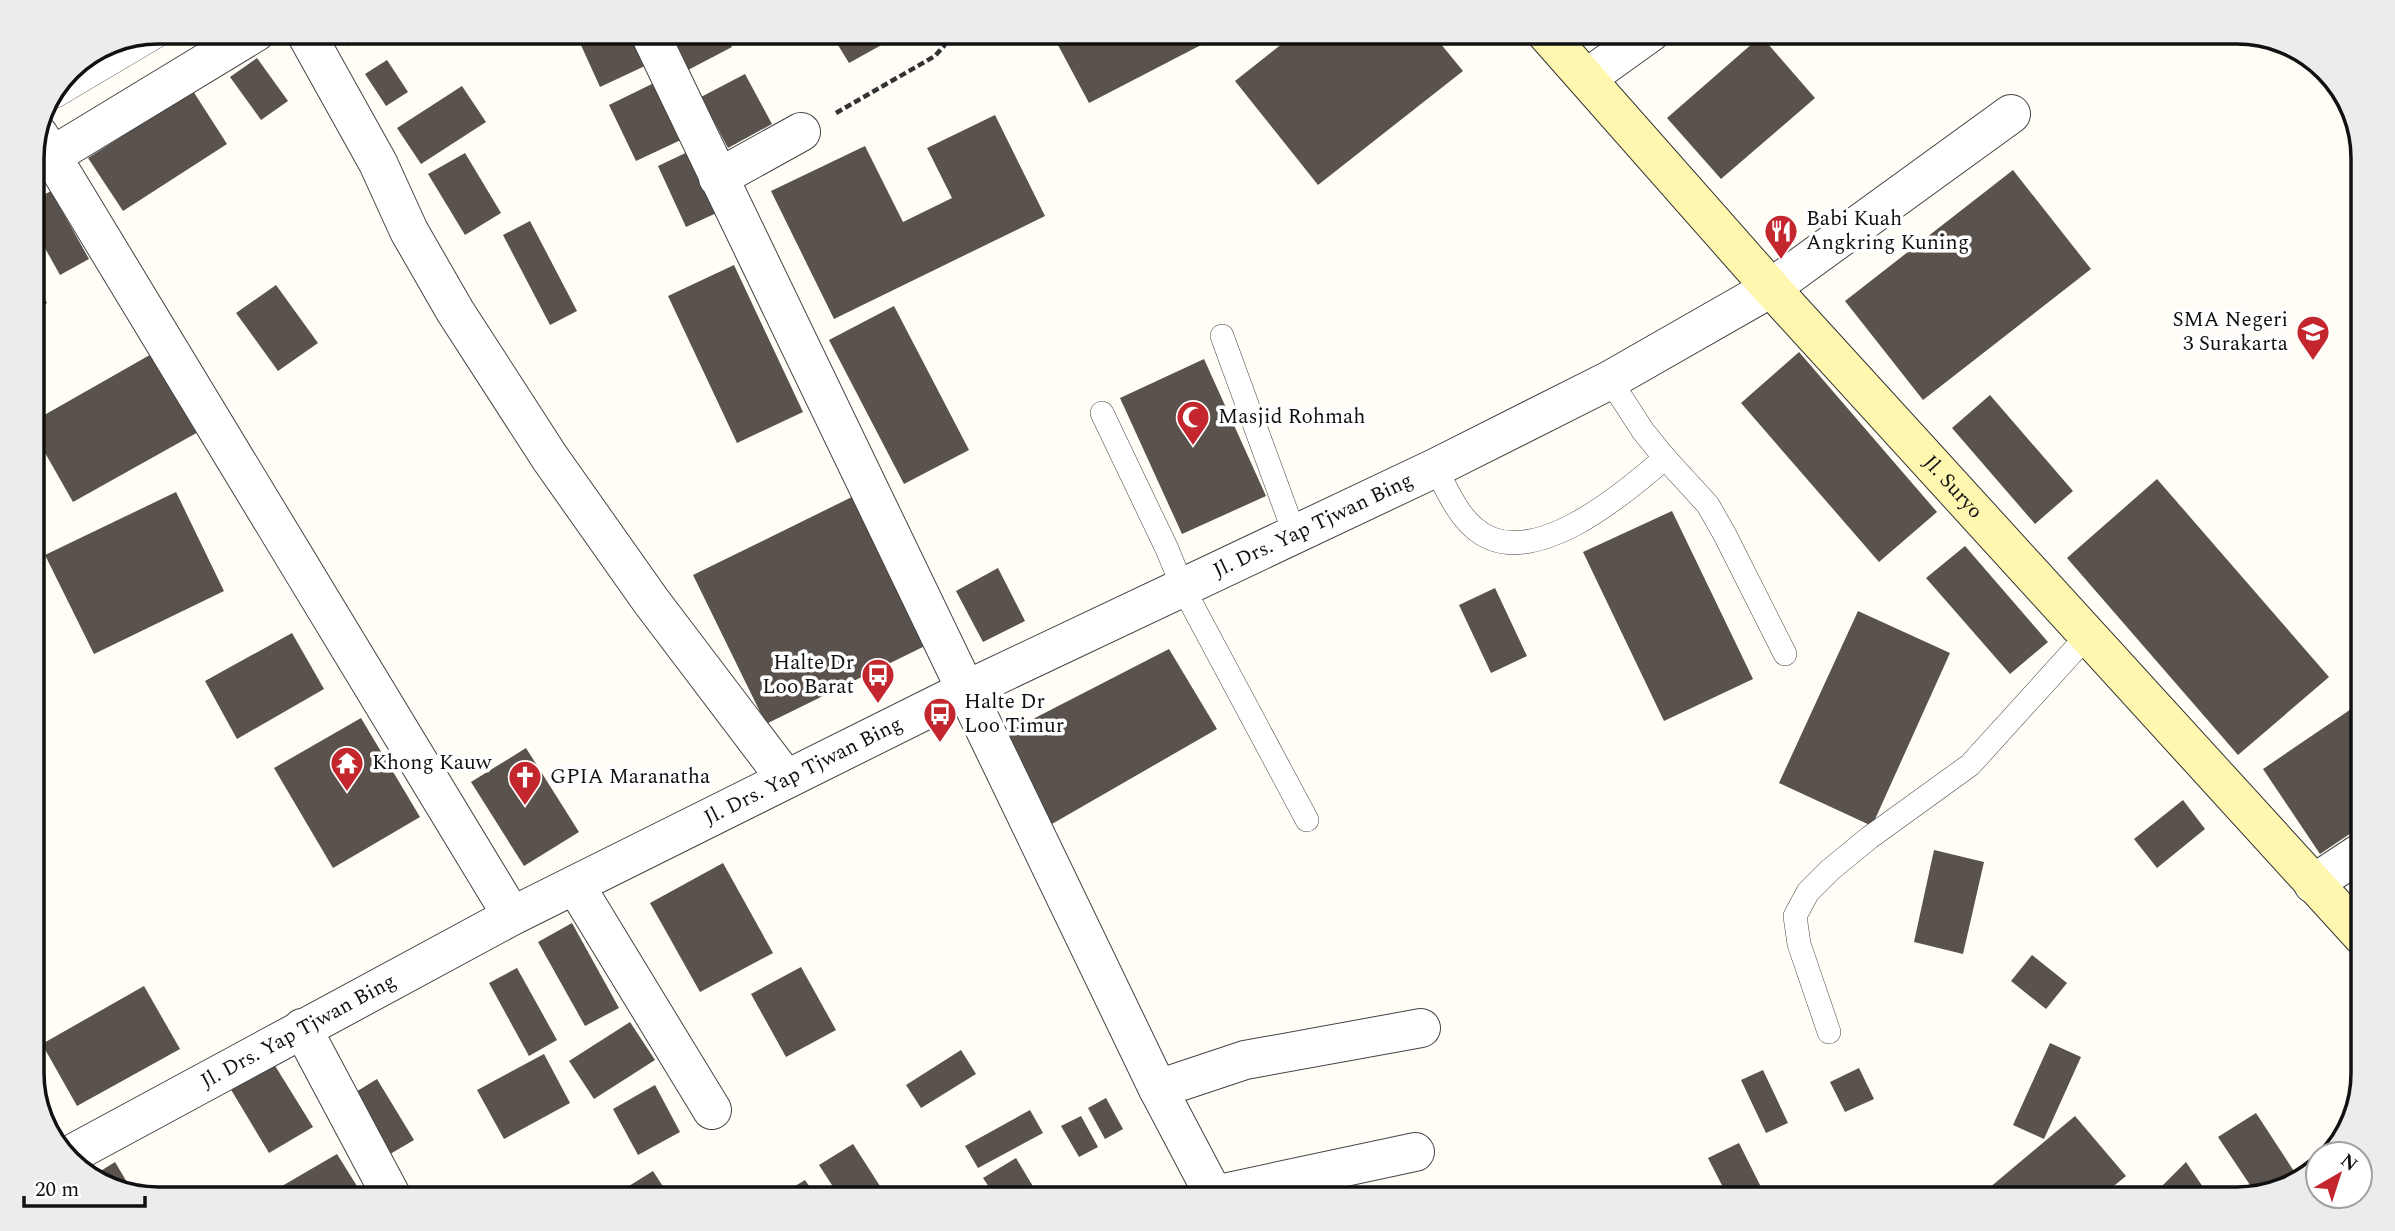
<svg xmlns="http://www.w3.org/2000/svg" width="2395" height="1231" viewBox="0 0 2395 1231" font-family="Spectral,serif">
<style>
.building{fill:#5a524d}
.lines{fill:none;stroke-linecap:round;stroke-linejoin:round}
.service-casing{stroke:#444;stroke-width:24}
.minor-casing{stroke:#444;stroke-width:40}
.tertiary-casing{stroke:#444;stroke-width:40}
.secondary-casing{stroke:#333;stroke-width:40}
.path{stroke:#333;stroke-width:4.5;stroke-dasharray:7 3.5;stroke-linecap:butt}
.service{stroke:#fff;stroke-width:23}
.minor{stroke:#fff;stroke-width:38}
.tertiary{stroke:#fff;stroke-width:38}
.secondary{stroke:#fff6b0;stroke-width:38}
.labels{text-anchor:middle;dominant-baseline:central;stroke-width:7;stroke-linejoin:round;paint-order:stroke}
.poi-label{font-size:21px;fill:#111;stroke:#fff;text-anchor:start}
.street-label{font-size:21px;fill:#111;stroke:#fff}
.rim{fill:none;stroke:#111;stroke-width:3.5}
</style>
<rect width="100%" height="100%" fill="#fffdf5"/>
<g class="building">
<path d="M339,32H371L348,46Z"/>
<path d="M575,32H631L647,65L600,87Z"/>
<path d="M667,32H724L732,47L688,70Z"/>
<path d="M830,32H905L849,63Z"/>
<path d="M1051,32H1196L1203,44L1089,103Z"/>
<path d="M1297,32H1431L1463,71L1318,185L1235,81Z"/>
<path d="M1761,36L1815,98L1721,179L1667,118Z"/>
<path d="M257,58L288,101L261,120L230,77Z"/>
<path d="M387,60L408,92L386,106L365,74Z"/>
<path d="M745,74L772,124L728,148L701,97Z"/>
<path d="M658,81L685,138L636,161L609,105Z"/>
<path d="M462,86L486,122L421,164L397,128Z"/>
<path d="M193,91L227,144L123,211L88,158Z"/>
<path d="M995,115L1045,216L834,319L771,191L865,146L903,222L952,198L927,148Z"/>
<path d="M694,149L723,210L686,227L658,166Z"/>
<path d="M465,153L501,213L465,235L428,174Z"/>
<path d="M2013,170L2091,269L1923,400L1845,301Z"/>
<path d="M51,191L89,259L60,275L32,225V201Z"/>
<path d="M530,221L577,311L550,325L503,235Z"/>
<path d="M734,265L803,412L737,443L668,296Z"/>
<path d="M32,277L47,303L32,312Z"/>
<path d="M276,285L318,343L278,371L236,313Z"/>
<path d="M894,306L969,450L904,484L829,340Z"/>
<path d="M155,352L200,431L73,502L32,430V422Z"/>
<path d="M1799,352L1937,512L1879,562L1741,403Z"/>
<path d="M1204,359L1266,496L1182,534L1120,398Z"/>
<path d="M1990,395L2073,491L2035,524L1952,428Z"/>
<path d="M2157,479L2329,677L2238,755L2067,558Z"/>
<path d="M176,492L224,591L94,654L45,555Z"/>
<path d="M858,494L931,643L766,724L693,575Z"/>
<path d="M1672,511L1753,679L1664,721L1583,552Z"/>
<path d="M1965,546L2048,642L2010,674L1926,578Z"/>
<path d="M998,568L1025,621L983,642L956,591Z"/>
<path d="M1495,588L1527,656L1491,673L1459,605Z"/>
<path d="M1858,611L1950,653L1872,826L1779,783Z"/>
<path d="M292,633L324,689L237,739L205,681Z"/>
<path d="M1169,649L1217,729L1045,828L996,738Z"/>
<path d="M2363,701V825L2320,854L2263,769Z"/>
<path d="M361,718L420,817L333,868L274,768Z"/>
<path d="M526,748L579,832L524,866L471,782Z"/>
<path d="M2183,800L2205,829L2157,868L2134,839Z"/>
<path d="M1934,850L1984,862L1963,954L1914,942Z"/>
<path d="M723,863L773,953L700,992L650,903Z"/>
<path d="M572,923L619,1008L585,1026L538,942Z"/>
<path d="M2032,955L2067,983L2046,1009L2011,981Z"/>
<path d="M801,967L836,1030L786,1057L751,994Z"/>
<path d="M517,968L557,1040L529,1056L489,983Z"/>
<path d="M144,986L180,1049L77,1106L42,1044Z"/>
<path d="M630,1022L655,1060L594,1099L569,1061Z"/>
<path d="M2050,1043L2081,1057L2044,1139L2013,1125Z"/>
<path d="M961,1050L976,1074L921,1108L906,1085Z"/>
<path d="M544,1054L570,1103L504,1139L477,1090Z"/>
<path d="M269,1056L313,1127L269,1153L227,1083Z"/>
<path d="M1859,1068L1874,1099L1845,1112L1830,1082Z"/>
<path d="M1763,1070L1788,1123L1766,1133L1741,1080Z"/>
<path d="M377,1079L414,1140L380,1160L343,1100Z"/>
<path d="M33,1080L51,1113L44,1117L32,1082Z"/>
<path d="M655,1085L680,1132L638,1155L613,1109Z"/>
<path d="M1106,1098L1123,1129L1105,1139L1088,1108Z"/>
<path d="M1030,1110L1043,1133L978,1168L965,1146Z"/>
<path d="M2256,1113L2301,1182L2256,1194L2218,1137Z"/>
<path d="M1081,1116L1098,1147L1079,1157L1061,1126Z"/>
<path d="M2075,1116L2126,1176L2098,1199H1976Z"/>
<path d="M1739,1143L1767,1199H1729L1708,1158Z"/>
<path d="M853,1144L880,1186L859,1199H841L819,1165Z"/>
<path d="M337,1154L365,1199H274L270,1193Z"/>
<path d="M1016,1158L1034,1188L1015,1199H997L983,1178Z"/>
<path d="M115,1162L134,1194L102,1186L91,1177Z"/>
<path d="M2186,1162L2211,1199H2164L2156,1192Z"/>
<path d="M653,1171L671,1199H637L629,1186Z"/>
<path d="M805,1180L818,1199H779L777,1197Z"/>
<path d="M505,1187L513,1199H485Z"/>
</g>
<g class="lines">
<defs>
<g id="service">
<path d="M56,96L164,32"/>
<path d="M1222,336L1295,535"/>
<path d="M1102,413L1167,549L1183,588L1307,820"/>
<path d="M1665,458L1708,505L1725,535L1785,654"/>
<path d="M1435,468C1446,487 1456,512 1473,527C1527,577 1624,494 1665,458L1643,431L1610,380"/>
<path d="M1829,1032L1799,944L1795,916L1808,892L1830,870L1869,838L1970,765L2088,635"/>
</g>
<g id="minor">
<path d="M305,32L378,163L409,231L455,311L550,458L651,601L786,779"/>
<path d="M649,32L1158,1089L1216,1199"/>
<path d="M1587,78L1651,32"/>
<path d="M39,135L512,916"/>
<path d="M32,168L256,32"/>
<path d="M718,178L801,132"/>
<path d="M1771,288L2011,114"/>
<path d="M575,885L712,1110"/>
<path d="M302,1028L393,1199"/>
<path d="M1158,1089L1245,1060L1421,1028"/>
<path d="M1214,1195L1415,1152"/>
</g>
<g id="tertiary">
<path d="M2313,884L2363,851"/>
<path id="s1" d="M68,1156L512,916L966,690L1435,468L1610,380L1771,288"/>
</g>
<g id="secondary">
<path id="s2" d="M1545,32L1771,288L2363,937"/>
</g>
</defs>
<use href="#service" class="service-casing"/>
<use href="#minor" class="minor-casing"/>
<use href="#tertiary" class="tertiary-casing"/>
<use href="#secondary" class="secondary-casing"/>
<path class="path" d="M836,113L935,56L944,46L948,36L946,32"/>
<use href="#service" class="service"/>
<use href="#minor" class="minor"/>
<use href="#tertiary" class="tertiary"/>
<use href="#secondary" class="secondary"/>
</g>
<defs>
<symbol id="restaurant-pin" viewBox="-11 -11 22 30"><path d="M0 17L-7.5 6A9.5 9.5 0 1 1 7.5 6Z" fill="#c4262e" stroke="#fff"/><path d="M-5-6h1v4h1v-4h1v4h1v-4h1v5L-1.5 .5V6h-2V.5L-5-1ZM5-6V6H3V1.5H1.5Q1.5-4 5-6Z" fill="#fff"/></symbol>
<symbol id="school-pin" viewBox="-11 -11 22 30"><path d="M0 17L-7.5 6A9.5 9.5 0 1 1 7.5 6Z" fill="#c4262e" stroke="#fff"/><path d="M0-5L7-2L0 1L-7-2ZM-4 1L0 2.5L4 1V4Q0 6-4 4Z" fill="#fff"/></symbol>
<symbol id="mosque-pin" viewBox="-11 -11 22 30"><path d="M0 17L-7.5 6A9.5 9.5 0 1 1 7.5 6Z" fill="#c4262e" stroke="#fff"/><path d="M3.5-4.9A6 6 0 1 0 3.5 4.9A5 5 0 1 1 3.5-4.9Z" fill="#fff"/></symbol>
<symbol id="bus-pin" viewBox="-11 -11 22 30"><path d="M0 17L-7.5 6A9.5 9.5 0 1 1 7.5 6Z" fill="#c4262e" stroke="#fff"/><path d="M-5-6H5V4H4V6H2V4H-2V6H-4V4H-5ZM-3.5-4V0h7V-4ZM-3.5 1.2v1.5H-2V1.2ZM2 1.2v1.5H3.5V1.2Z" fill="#fff"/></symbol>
<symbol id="temple-pin" viewBox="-11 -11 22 30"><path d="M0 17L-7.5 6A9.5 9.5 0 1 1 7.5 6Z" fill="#c4262e" stroke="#fff"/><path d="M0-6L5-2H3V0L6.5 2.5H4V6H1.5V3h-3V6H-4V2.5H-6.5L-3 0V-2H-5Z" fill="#fff"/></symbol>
<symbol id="church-pin" viewBox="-11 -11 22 30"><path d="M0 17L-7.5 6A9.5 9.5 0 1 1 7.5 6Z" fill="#c4262e" stroke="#fff"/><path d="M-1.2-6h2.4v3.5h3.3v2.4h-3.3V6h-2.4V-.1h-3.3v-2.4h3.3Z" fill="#fff"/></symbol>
</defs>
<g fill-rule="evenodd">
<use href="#restaurant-pin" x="1762" y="212" width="38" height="52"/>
<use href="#school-pin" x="2294" y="313" width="38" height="52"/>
<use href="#mosque-pin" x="1174" y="398" width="38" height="52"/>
<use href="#bus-pin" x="859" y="656" width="38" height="52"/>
<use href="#bus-pin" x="921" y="695" width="38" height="52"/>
<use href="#temple-pin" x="328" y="744" width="38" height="52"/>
<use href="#church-pin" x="506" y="758" width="38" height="52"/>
</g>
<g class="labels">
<g class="poi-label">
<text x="1806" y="219">Babi Kuah<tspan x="1806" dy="24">Angkring Kuning</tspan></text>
<text x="2288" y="320" text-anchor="end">SMA Negeri<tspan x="2288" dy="24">3 Surakarta</tspan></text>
<text x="1218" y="417">Masjid Rohmah</text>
<text x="854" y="663" text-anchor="end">Halte Dr<tspan x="854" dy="24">Loo Barat</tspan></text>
<text x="964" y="702">Halte Dr<tspan x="964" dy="24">Loo Timur</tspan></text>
<text x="372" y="763">Khong Kauw</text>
<text x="550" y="777">GPIA Maranatha</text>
</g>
<g class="street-label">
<text stroke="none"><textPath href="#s2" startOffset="611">Jl. Suryo</textPath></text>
<text stroke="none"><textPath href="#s1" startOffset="1396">Jl. Drs. Yap Tjwan Bing</textPath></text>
<text stroke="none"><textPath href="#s1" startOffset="830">Jl. Drs. Yap Tjwan Bing</textPath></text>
<text stroke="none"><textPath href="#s1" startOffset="262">Jl. Drs. Yap Tjwan Bing</textPath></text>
</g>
</g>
<path d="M0 0H2395V1231H0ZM158 44H2237A114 114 0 0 1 2351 158V1073A114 114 0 0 1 2237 1187H158A114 114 0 0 1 44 1073V158A114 114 0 0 1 158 44Z" fill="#ececec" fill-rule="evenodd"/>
<path class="rim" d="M158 44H2237A114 114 0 0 1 2351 158V1073A114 114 0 0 1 2237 1187H158A114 114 0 0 1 44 1073V158A114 114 0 0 1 158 44Z"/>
<g transform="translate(2339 1175) rotate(39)"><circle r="33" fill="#ffffff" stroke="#a0a0a0" stroke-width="2"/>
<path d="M0-5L12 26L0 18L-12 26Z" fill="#c4262e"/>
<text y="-10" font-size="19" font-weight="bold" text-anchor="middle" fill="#111111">N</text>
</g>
<path d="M24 1196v10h121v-10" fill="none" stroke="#111111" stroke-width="3.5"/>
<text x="35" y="1196" font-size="21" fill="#111111" stroke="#ffffff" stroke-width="5" paint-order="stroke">20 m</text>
</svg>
